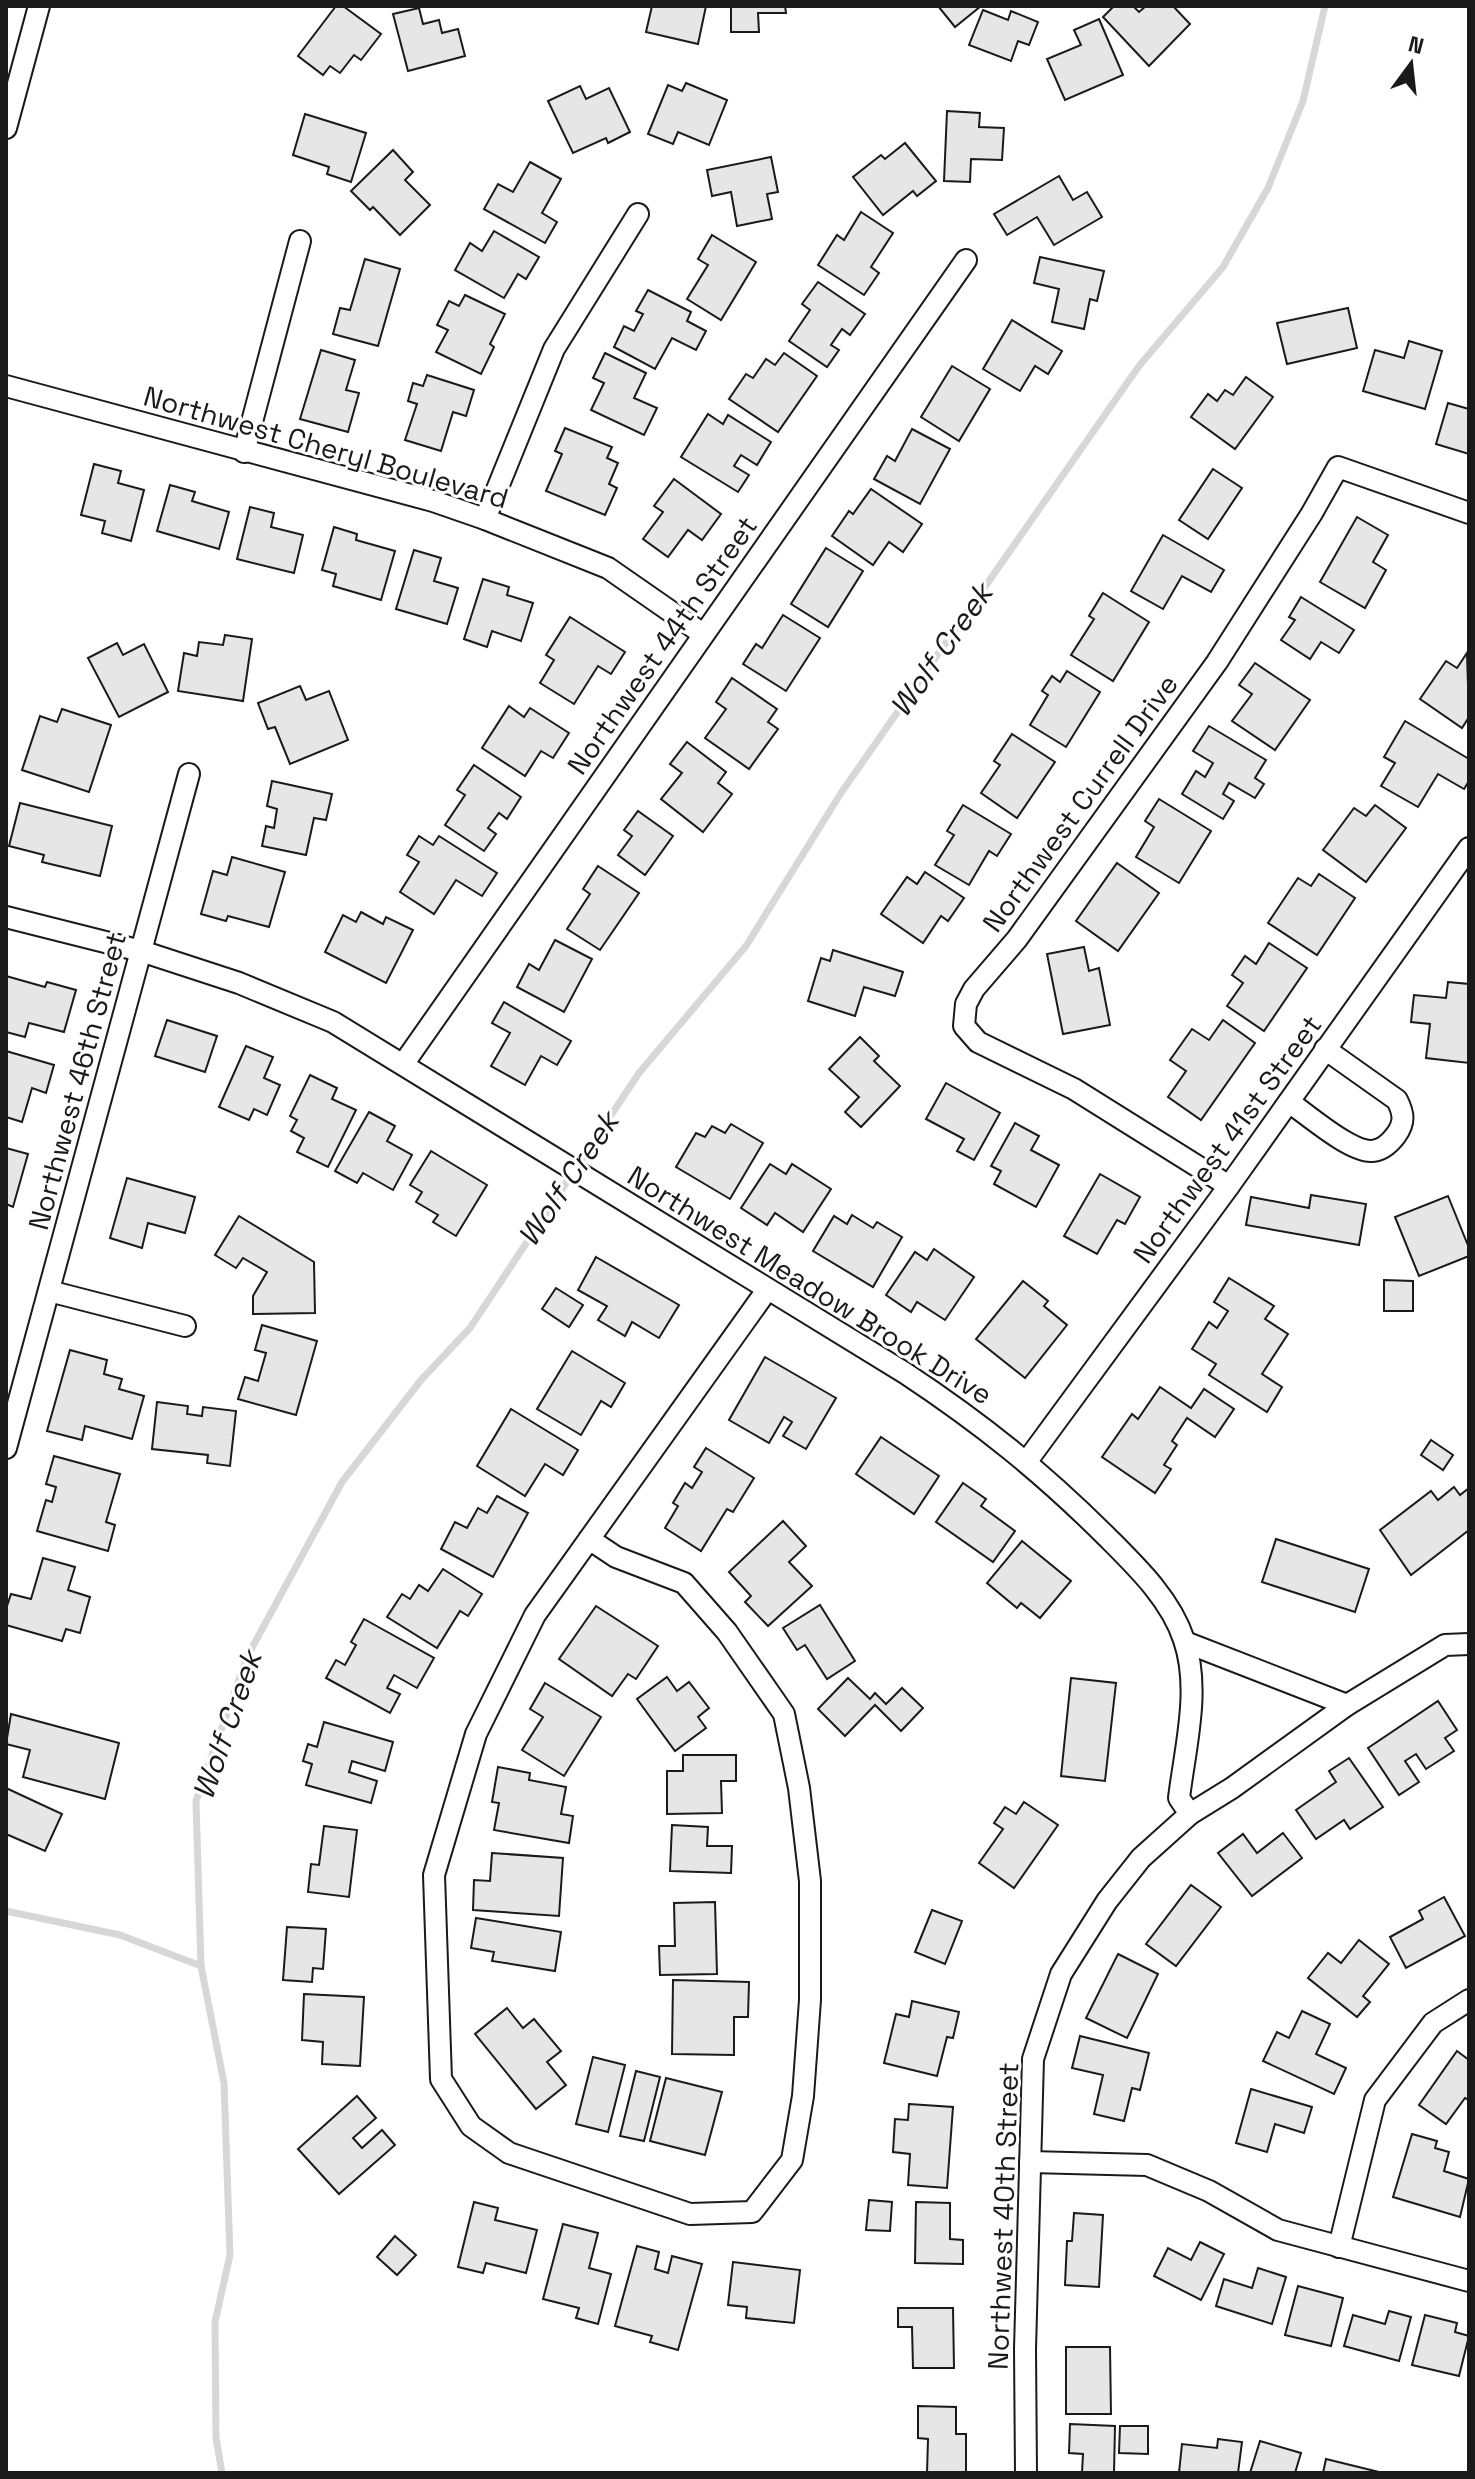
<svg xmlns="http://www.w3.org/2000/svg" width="1475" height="2479" viewBox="0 0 1475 2479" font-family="'Space Grotesk',sans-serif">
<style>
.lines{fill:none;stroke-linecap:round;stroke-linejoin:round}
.stream{stroke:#d7d7d7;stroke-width:7}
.building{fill:#e6e6e6;stroke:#1a1a1a;stroke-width:2}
.street-casing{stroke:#1a1a1a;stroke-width:24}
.street{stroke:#fff;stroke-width:20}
.labels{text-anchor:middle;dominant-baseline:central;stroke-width:6;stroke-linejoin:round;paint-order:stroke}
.street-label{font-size:28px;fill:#1a1a1a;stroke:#fff}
.water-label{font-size:30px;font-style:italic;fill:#1a1a1a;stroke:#fff}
</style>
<rect width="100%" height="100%" fill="#fff"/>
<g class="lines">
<g class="stream">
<path d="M6,1911L120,1935L201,1966"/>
<path d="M222,2473L216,2438L215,2322L230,2255L224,2083L201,1966L196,1801L247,1657L342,1482L421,1380L470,1328L639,1073L746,946L841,793L1139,366L1223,267L1268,188L1303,101L1325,6"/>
</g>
</g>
<g class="building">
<path d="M336,6H343L381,34L361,60L354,55L340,73L330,66L323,75L298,56Z"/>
<path d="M652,6H706L698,44L646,32Z"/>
<path d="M731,6H785L786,13H758L759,32H731Z"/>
<path d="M938,6H981L955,27Z"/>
<path d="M1114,6H1133L1139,12L1146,6H1173L1190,24L1149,66L1103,17Z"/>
<path d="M419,8L423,24L439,20L442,33L458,29L465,56L408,71L393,14Z"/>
<path d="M983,10L1008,20L1011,11L1038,22L1029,45L1018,41L1011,61L969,45Z"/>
<path d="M1099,19L1123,75L1065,100L1047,59L1081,45L1074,30Z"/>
<path d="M686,83L727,100L709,145L678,132L673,144L648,134L668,85L682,91Z"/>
<path d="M580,86L586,99L609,88L630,132L608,143L606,138L573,153L548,101Z"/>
<path d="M947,111L980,113L979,127L1004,128L1002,160L971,159L970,182L944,181Z"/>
<path d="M305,114L366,133L351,182L327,174L329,167L293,155Z"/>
<path d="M905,143L936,181L917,196L913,191L883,215L853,177L881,155L885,159Z"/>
<path d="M393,150L413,172L405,180L430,205L400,235L373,207L370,210L351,191Z"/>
<path d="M771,157L778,192L767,194L772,219L737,226L731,192L712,196L707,170Z"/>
<path d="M530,162L561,179L542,213L557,222L545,243L484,209L498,184L513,192Z"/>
<path d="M1059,176L1073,200L1087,192L1102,217L1054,245L1037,217L1007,235L994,214Z"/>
<path d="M861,212L893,233L871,267L879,273L864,295L818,265L837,235L844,240Z"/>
<path d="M494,231L539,257L526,279L518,274L504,298L455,270L470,243L482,251Z"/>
<path d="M712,235L756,262L721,320L687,299L708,265L698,259Z"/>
<path d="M1040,257L1104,271L1097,301L1090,299L1084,329L1052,322L1059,289L1034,283Z"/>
<path d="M365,259L400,269L378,346L333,334L340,308L350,310Z"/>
<path d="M818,282L865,314L850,335L842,329L831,345L839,350L827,367L789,341L810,310L802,304Z"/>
<path d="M648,290L691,312L687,321L706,331L696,350L672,338L655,369L614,347L624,326L634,331L643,314L636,311Z"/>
<path d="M465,295L505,314L490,344L494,347L481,374L436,352L448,330L437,325L449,301L459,306Z"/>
<path d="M1348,308L1357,348L1287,364L1277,323Z"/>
<path d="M1012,320L1062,351L1048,374L1035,366L1020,391L983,369Z"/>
<path d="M1409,341L1442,351L1425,409L1363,391L1375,350L1404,358Z"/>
<path d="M321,350L355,360L346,390L359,393L348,432L300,419Z"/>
<path d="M605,353L646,373L634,398L657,408L644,435L591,410L604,383L593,378Z"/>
<path d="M784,353L817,376L778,432L729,399L746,374L753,378L766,359L775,365Z"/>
<path d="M952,366L990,389L959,441L921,417Z"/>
<path d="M427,375L474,390L466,416L453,412L441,451L405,440L417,404L408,401L413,383L423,386Z"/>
<path d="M1246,377L1273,397L1235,449L1191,417L1208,394L1217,401L1225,390L1233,395Z"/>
<path d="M1448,403L1469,409V454L1436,444Z"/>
<path d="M708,414L723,424L728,415L771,442L757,465L741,455L734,466L749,475L738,492L681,457Z"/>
<path d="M565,428L612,447L607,458L618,463L609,484L617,488L605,515L546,491L562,454L555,451Z"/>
<path d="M912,429L950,449L920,504L874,479L887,456L895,461Z"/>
<path d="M94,464L121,471L118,483L144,490L131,541L102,533L105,521L81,515Z"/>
<path d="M1213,469L1242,488L1208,539L1179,520Z"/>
<path d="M674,479L721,514L702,540L688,530L668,557L643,539L663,512L654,506Z"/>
<path d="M170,485L195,492L192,501L229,512L219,549L157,531Z"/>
<path d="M871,489L922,524L903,552L889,542L873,565L832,536L849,511L853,514Z"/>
<path d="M250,507L274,513L271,527L303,535L294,573L237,559Z"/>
<path d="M1357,517L1388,535L1373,562L1386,570L1365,608L1320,582Z"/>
<path d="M334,527L357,534L356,540L395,551L381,600L333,586L336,574L322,570Z"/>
<path d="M1163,535L1224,570L1211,592L1182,576L1163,609L1131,591Z"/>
<path d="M826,548L863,571L828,627L791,604Z"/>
<path d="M414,550L441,558L434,581L458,588L447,624L396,609Z"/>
<path d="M483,579L509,587L507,595L533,603L521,641L492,631L487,647L464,639Z"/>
<path d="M1103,593L1149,622L1113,681L1071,655L1094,619L1089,616Z"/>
<path d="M1301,597L1354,630L1339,653L1321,642L1310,659L1281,640L1295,620L1289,617Z"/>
<path d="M783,615L820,638L786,691L743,664L756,644L762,648Z"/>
<path d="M570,617L625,652L611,674L598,666L574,704L540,683L554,660L546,655Z"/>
<path d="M225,635L252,639L243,701L178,691L184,653L197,656L199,642L223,645Z"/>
<path d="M117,643L123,655L144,644L168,692L119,717L88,658Z"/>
<path d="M1467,653L1469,717L1462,728L1420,699L1446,661L1457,668Z"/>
<path d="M1255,663L1310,700L1275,750L1232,721L1252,694L1239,685Z"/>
<path d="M1067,671L1100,692L1066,747L1030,725L1048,695L1042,691L1052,676L1060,682Z"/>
<path d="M732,678L777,709L768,722L778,729L749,769L705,738L726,709L716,702Z"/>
<path d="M300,686L306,700L329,691L348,740L290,764L275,727L268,729L258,703Z"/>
<path d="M509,706L524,717L530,708L569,733L553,758L541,751L525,776L482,748Z"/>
<path d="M62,709L111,725L89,792L22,770L40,716L57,722Z"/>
<path d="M1405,721L1469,759V781L1464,789L1438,774L1418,807L1381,786L1395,763L1384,757Z"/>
<path d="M1209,726L1266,760L1255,778L1264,784L1255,798L1229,783L1223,794L1234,801L1223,819L1182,794L1196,771L1205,777L1213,763L1193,751Z"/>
<path d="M1012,734L1055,762L1017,818L981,793L1000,765L994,761Z"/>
<path d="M687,742L726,772L718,783L732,794L703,832L661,799L682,773L670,764Z"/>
<path d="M474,765L521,797L507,819L499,813L488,828L496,834L484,851L445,825L465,795L457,790Z"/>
<path d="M272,781L332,794L326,820L314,818L306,855L262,846L266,826L274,828L277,809L267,806Z"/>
<path d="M1159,799L1211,831L1179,883L1136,857L1154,827L1145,821Z"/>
<path d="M20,803L112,826L100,876L42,862L44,855L9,846Z"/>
<path d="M963,805L1011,834L997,856L989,851L969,885L935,865L954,835L947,831Z"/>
<path d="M1375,805L1406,828L1366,882L1323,850L1354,808L1366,816Z"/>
<path d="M638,811L673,836L645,875L618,855L632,836L624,830Z"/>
<path d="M419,836L433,845L439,836L497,873L482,896L456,880L434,914L400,892L419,862L407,855Z"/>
<path d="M232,857L285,872L269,927L228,916L226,921L201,914L213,871L227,875Z"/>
<path d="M1117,863L1159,893L1118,951L1076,921Z"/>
<path d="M598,866L639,893L600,950L567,929L590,894L583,889Z"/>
<path d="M925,872L964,898L948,921L941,916L923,943L881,914L907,877L917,884Z"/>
<path d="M1319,874L1355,898L1317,955L1268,923L1298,878L1311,886Z"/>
<path d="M361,912L383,924L386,917L413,930L386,983L325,952L343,915L356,922Z"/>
<path d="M555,940L592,959L564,1012L517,987L529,964L539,970Z"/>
<path d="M1269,943L1307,968L1264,1031L1227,1006L1243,983L1232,975L1245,956L1256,964Z"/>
<path d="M1084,947L1089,971L1099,968L1110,1025L1063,1034L1047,954Z"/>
<path d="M833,950L903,972L895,996L864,987L855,1016L808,1001L821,958L830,961Z"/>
<path d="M6,976L45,987L47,982L76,990L64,1032L29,1023L25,1037L6,1032Z"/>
<path d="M1448,982L1469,984V1063L1426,1058L1430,1024L1411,1022L1414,995L1446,998Z"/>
<path d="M504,1002L571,1041L557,1065L541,1056L525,1085L491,1066L510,1033L492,1023Z"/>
<path d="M167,1020L217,1036L205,1072L155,1056Z"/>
<path d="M1223,1020L1255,1043L1201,1120L1168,1097L1186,1071L1170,1060L1192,1029L1209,1040Z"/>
<path d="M860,1037L879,1056L874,1061L900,1086L861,1127L845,1112L859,1097L829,1069Z"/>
<path d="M246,1046L273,1057L264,1078L280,1085L267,1115L254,1109L249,1120L219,1107Z"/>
<path d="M6,1051L54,1065L46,1093L32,1088L22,1122L6,1117Z"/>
<path d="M310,1075L337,1088L332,1099L356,1110L328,1167L297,1152L304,1138L291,1131L297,1120L290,1116Z"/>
<path d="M946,1083L1000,1113L974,1160L957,1151L964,1139L926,1119Z"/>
<path d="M369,1112L395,1126L387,1141L412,1155L393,1190L363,1173L357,1183L335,1171Z"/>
<path d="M1015,1123L1039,1136L1031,1150L1059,1165L1036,1207L994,1184L1001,1171L991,1166Z"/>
<path d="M731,1124L763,1143L730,1199L676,1167L696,1133L705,1137L712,1126L725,1133Z"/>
<path d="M6,1148L28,1154L13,1207L6,1204Z"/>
<path d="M431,1151L487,1185L456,1236L433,1222L438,1215L416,1202L422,1192L410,1185Z"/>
<path d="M770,1164L786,1174L792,1164L831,1189L803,1232L775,1213L767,1225L741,1208Z"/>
<path d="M1100,1174L1140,1197L1125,1224L1117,1220L1097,1254L1064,1236Z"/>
<path d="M127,1178L195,1197L185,1233L148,1223L142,1248L110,1238Z"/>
<path d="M1311,1195L1366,1204L1359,1245L1246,1225L1251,1197L1309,1208Z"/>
<path d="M1448,1196L1469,1248V1256L1419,1276L1395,1217Z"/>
<path d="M852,1215L873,1228L877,1222L902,1237L873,1287L813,1251L834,1216L847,1224Z"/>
<path d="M239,1216L314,1262L315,1313L253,1314V1296L267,1272L243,1258L236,1268L215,1255Z"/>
<path d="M934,1249L974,1277L945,1320L917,1302L911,1312L886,1295L915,1252L927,1260Z"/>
<path d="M596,1257L679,1305L659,1338L632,1322L625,1336L598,1320L607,1306L578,1290Z"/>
<path d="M1229,1278L1274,1306L1265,1319L1288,1334L1262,1374L1282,1387L1267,1412L1209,1375L1216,1364L1192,1349L1209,1322L1217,1328L1228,1311L1214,1302Z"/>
<path d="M1384,1280L1413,1281V1311H1384Z"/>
<path d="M1023,1281L1048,1301L1044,1306L1067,1325L1025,1378L976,1339Z"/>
<path d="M556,1288L583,1305L569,1327L542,1309Z"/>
<path d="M262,1325L317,1341L296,1415L238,1399L245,1377L258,1381L266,1353L255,1350Z"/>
<path d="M70,1350L107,1360L104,1374L122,1379L119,1389L144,1396L132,1439L85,1426L82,1440L47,1431Z"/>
<path d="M572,1351L625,1383L611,1407L601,1401L581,1435L537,1409Z"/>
<path d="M765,1357L836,1398L806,1449L783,1436L792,1422L784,1417L769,1443L729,1420Z"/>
<path d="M1160,1387L1191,1408L1204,1389L1234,1409L1215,1437L1187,1418L1172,1441L1177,1445L1164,1465L1171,1469L1155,1493L1102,1457L1132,1414L1138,1419Z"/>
<path d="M157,1402L188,1406L187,1414L202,1416L203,1407L236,1411L230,1466L207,1463L208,1455L152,1449Z"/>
<path d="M511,1409L578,1450L563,1475L545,1464L525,1496L477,1466Z"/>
<path d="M881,1437L939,1476L914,1514L856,1474Z"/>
<path d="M1431,1440L1453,1455L1443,1470L1421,1455Z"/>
<path d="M706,1448L754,1478L733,1512L727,1509L701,1551L665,1528L678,1506L673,1503L685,1483L692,1488L702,1472L694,1467Z"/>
<path d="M54,1456L120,1474L106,1522L115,1525L108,1551L37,1531L46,1500L52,1502L56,1487L46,1484Z"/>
<path d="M963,1483L986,1499L981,1506L1015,1531L993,1562L936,1522Z"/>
<path d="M1454,1487L1460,1495L1469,1488V1530L1411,1575L1380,1530L1431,1491L1438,1500Z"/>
<path d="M497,1496L528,1513L493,1577L441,1549L455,1522L467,1528L478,1508L487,1513Z"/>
<path d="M783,1521L806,1546L789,1562L812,1586L768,1626L745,1602L751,1596L729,1572Z"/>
<path d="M1276,1539L1369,1569L1355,1612L1262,1582Z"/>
<path d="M1022,1541L1071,1581L1040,1618L1021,1603L1017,1608L987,1583Z"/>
<path d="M43,1558L75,1567L68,1590L90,1597L80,1633L66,1629L62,1641L6,1625V1609L11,1594L31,1599Z"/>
<path d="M443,1569L482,1594L468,1616L460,1611L437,1648L387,1617L402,1594L410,1599L419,1585L428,1591Z"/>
<path d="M820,1605L855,1661L827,1679L805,1645L797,1650L783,1628Z"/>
<path d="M596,1606L658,1646L636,1679L628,1674L612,1696L559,1659Z"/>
<path d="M364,1619L434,1658L417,1688L394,1675L387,1688L400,1694L390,1713L326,1678L336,1660L345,1665L356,1645L351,1642Z"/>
<path d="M667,1677L677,1691L689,1682L709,1708L698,1717L706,1728L675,1751L637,1699Z"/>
<path d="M848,1678L870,1699L875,1693L886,1704L902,1688L923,1708L901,1731L875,1705L845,1736L818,1709Z"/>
<path d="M1071,1678L1116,1683L1105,1781L1061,1776Z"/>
<path d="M545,1683L601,1717L564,1776L522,1750L543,1717L530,1709Z"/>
<path d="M1438,1701L1457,1730L1445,1738L1454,1751L1426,1769L1416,1754L1405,1761L1419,1782L1399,1795L1368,1748Z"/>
<path d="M11,1714L119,1743L105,1799L23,1777L30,1750L6,1744Z"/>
<path d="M324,1722L393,1742L385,1771L352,1761L349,1772L377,1781L371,1803L306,1785L312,1764L303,1761L308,1744L317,1747Z"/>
<path d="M683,1755H736V1781H721L722,1813L667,1814V1771H683Z"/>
<path d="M1349,1758L1383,1807L1350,1829L1344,1820L1316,1839L1296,1810L1336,1782L1329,1771Z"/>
<path d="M498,1767L530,1773L529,1780L566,1787L561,1814L573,1816L569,1843L494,1830L499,1803L492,1802Z"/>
<path d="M6,1788L62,1814L45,1851L6,1834Z"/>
<path d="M1024,1802L1058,1825L1014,1888L979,1863L1003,1829L994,1823L1005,1807L1016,1814Z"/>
<path d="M672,1825L708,1827L707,1846H732L731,1873L670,1871Z"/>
<path d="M324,1826L357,1830L349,1897L308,1892L311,1864L319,1865Z"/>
<path d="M1283,1833L1302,1858L1252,1896L1218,1853L1243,1834L1257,1853Z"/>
<path d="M492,1853L563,1858L559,1916L473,1910L474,1880L490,1881Z"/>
<path d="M1191,1885L1221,1907L1176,1966L1146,1944Z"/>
<path d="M1444,1897L1465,1936L1406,1968L1390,1937L1423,1919L1419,1911Z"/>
<path d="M715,1902L717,1974L660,1975L659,1946H675L674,1903Z"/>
<path d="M932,1910L962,1921L945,1964L915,1952Z"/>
<path d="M476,1918L561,1932L555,1971L492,1961L494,1952L471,1948Z"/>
<path d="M287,1927L326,1929L323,1969L313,1968L312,1982L283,1980Z"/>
<path d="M1359,1940L1389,1964L1363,1996L1370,2002L1357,2017L1308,1978L1328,1953L1341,1963Z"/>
<path d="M1118,1954L1158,1974L1127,2038L1086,2018Z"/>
<path d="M673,1980L749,1982L748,2017H734V2055L672,2054Z"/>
<path d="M304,1994L364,1997L360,2066L322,2064L323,2042L302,2040Z"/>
<path d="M912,2001L959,2012L953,2038L947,2037L937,2076L884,2063L896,2014L909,2017Z"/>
<path d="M507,2008L523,2028L534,2019L561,2051L547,2062L566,2085L536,2109L475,2034Z"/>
<path d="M1302,2011L1330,2024L1316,2054L1346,2068L1334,2094L1263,2061L1277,2032L1289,2038Z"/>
<path d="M1080,2036L1149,2053L1140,2090L1132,2088L1124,2121L1094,2114L1103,2075L1072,2068Z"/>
<path d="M1457,2051L1469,2060V2100L1465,2098L1446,2124L1419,2105Z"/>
<path d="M593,2057L625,2065L608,2132L576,2124Z"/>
<path d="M636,2071L660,2077L644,2141L620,2136Z"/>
<path d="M666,2078L722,2092L705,2155L650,2141Z"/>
<path d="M1251,2089L1312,2107L1304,2133L1275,2124L1267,2152L1236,2143Z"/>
<path d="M357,2096L376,2118L353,2138L362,2148L382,2130L395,2145L339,2194L298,2149Z"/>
<path d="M909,2104L953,2107L947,2188L908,2185L910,2154L893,2152L895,2119L908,2120Z"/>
<path d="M1412,2134L1437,2141L1435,2148L1449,2152L1444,2171L1469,2179L1460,2217L1393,2197Z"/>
<path d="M869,2200L892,2202L890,2231L866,2230Z"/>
<path d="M474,2202L498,2208L495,2220L537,2230L526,2273L486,2263L483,2273L458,2267Z"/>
<path d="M916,2202L950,2203V2239L963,2240V2264L915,2263Z"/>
<path d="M1074,2213L1103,2215L1099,2287L1065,2285L1067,2241H1072Z"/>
<path d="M563,2224L598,2233L589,2268L611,2274L598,2324L576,2318L579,2308L543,2299Z"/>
<path d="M395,2236L416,2255L397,2275L377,2257Z"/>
<path d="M1200,2242L1224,2254L1201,2300L1154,2276L1168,2248L1191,2260Z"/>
<path d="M637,2246L659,2252L655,2269L668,2273L672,2256L702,2264L678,2350L650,2342L652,2336L615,2326Z"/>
<path d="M733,2262L800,2270L794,2323L746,2318L747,2307L728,2305Z"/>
<path d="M1258,2268L1286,2277L1272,2324L1216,2306L1224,2279L1252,2288Z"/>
<path d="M1298,2286L1343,2298L1331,2346L1285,2335Z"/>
<path d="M898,2308H953L954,2368H913L912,2327H898Z"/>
<path d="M1389,2311L1411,2317L1399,2361L1344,2346L1353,2315L1385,2324Z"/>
<path d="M1425,2315L1457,2323L1455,2332L1469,2336L1459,2376L1412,2365Z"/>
<path d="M1066,2347H1110L1111,2414H1066Z"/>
<path d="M918,2406L956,2407V2434H966V2473H927L928,2439L918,2438Z"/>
<path d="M1070,2424L1115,2426L1114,2473H1082L1083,2454L1069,2453Z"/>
<path d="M1120,2426H1148V2454L1119,2453Z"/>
<path d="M1218,2439L1242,2442L1238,2473H1179L1182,2444L1217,2448Z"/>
<path d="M1260,2441L1301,2453L1295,2473H1250Z"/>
<path d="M1326,2459L1383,2473H1323Z"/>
</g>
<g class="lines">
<defs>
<g id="street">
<path d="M6,128L39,6"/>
<path d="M6,386L433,501L485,519L608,568L703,634"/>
<path d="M244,452L300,241"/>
<path d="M485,519L554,349L638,214"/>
<path d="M6,917L141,951L239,983L333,1022L905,1373C982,1424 1043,1473 1108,1538C1138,1568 1171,1600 1184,1640C1201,1689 1185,1748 1179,1798L1190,1814"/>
<path d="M404,1063L966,260"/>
<path d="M1289,1102C1308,1115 1349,1151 1371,1151C1382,1151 1390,1143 1396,1135C1405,1122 1404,1114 1397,1100L1325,1049"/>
<path d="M1229,1186L1074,1089L978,1042L964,1026L966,1004L974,989L1017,939L1217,662L1312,513L1338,467L1469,513"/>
<path d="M49,1291L185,1326"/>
<path d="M6,1448L189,774"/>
<path d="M1027,1461L1229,1186L1469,848"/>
<path d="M589,1539L616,1557L684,1583L727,1632L784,1714L799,1788L810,1881V2000L803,2096L792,2160L752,2212L690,2214L509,2153L471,2126L441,2079L434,1875L476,1734L535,1615L767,1290"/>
<path d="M1185,1642L1347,1705"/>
<path d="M1030,2162L1147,2165L1209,2191L1278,2230L1469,2281"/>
<path d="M1339,2247L1375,2100L1433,2023L1469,2000"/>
<path d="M1026,2473L1025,2349L1033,2059L1061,1974L1107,1901L1141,1858L1190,1814L1232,1788L1347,1705L1445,1645L1469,1644"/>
</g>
</defs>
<use href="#street" class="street-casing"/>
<use href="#street" class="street"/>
</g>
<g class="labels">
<g class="street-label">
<text transform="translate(326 447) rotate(16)">Northwest Cheryl Boulevard</text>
<text transform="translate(662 645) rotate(-55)">Northwest 44th Street</text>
<text transform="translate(1080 803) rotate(-54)">Northwest Currell Drive</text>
<text transform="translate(77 1081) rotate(-75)">Northwest 46th Street</text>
<text transform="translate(1227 1139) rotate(-54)">Northwest 41st Street</text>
<text transform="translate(810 1285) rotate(32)">Northwest Meadow Brook Drive</text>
<text transform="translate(1003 2216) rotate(-88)">Northwest 40th Street</text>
</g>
<g class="water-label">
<text transform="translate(941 650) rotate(-55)">Wolf Creek</text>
<text transform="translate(568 1179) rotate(-56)">Wolf Creek</text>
<text transform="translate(227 1725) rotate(-71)">Wolf Creek</text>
</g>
</g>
<rect width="1475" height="2479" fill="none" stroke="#1a1a1a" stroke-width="16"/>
<g transform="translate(1411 64) rotate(15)" stroke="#ffffff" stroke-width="6" paint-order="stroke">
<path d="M0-6L14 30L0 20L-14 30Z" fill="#1a1a1a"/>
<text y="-12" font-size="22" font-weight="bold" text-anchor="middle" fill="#1a1a1a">N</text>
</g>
</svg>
